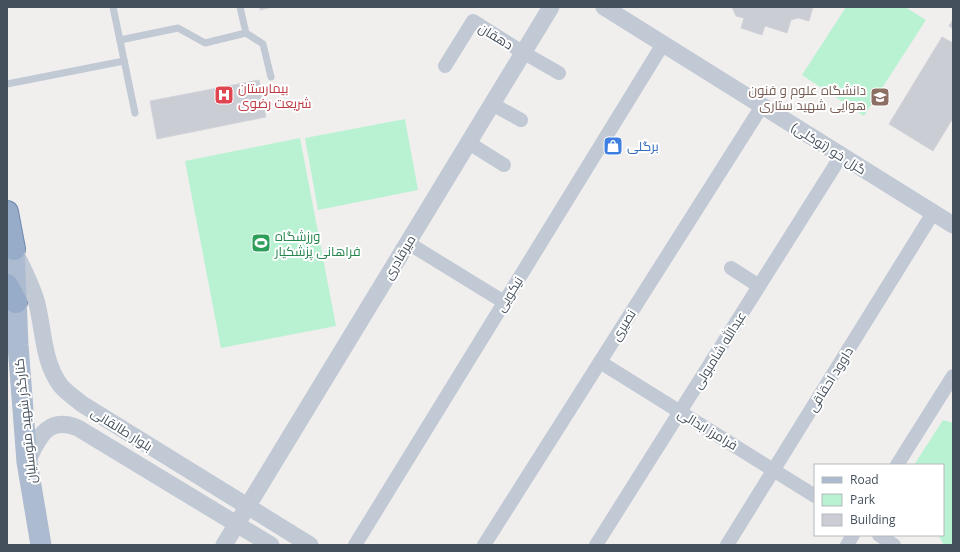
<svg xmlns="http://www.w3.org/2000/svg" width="960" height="552" viewBox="0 0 960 552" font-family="'Open Sans',Cairo,sans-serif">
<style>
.green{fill:#b9f2d3}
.building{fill:#cacdd3;stroke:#d2d4da}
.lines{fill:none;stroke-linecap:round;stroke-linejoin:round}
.trunk-casing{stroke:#6e87ad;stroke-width:24}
.service{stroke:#c1c9d5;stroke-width:7}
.minor{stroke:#c1c9d5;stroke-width:14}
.tertiary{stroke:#c1c9d5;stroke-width:17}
.primary{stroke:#acbbcf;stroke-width:21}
.trunk{stroke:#97acc8;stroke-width:22}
.labels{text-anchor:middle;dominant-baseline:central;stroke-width:4;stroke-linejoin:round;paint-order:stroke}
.street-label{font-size:13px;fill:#45505d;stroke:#fff}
.health-label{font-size:13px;fill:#be3a42;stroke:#fff;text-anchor:start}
.education-label{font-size:13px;fill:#785e54;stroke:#fff;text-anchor:end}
.shop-label{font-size:13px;fill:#366cbe;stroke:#fff;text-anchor:start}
.leisure-label{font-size:13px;fill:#27864d;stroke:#fff;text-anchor:start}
</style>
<rect width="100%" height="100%" fill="#f1eeee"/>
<g class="green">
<path d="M846,7H905L926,20L864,116L802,75Z"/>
<path d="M405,119L418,190L318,210L305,138Z"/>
<path d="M300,138L336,326L221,348L185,161Z"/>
<path d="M943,420L953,423V545H944L938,535H943V465H914Z"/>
</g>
<g class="building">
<path d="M260,7H272L260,10Z"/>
<path d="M732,7H813L809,21L798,18L791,20L787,33L765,26L762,35L741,28L744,18L736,16Z"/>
<path d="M953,19V29L949,26Z"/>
<path d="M942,37L953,43V118L933,151L889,124Z"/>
<path d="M259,80L266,117L157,139L150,101Z"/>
</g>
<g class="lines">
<defs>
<g id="trunk">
<path d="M7,212L14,249"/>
<path d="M7,285L16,302"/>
</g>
</defs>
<use href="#trunk" class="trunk-casing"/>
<g class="service">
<path d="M113,7L135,113"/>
<path d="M240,7L246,33L263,44L271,77"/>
<path d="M120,40L178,28L205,43L246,33"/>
<path d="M7,84L124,61"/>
</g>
<g class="minor">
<path d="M445,66L473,21L524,53L559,73"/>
<path d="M492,104L521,120"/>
<path d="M469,143L504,165"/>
<path d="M408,243L504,302"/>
<path d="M731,268L759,286"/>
<path d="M600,362L815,496"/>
<path d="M897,465L953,376"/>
<path d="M879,535L894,545"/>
<path d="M355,545L663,44"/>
<path d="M484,545L762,106"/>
<path d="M596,545L841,156"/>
<path d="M727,545L933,213"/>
<path d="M847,545L853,535"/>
</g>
<g class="tertiary">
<path d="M604,7L953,225"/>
<path d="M16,254C23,269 31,284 36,300C44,328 42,361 61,386C67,393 75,398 82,404L310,545"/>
<path d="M27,462C38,439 47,415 78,428L271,545"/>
<path d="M224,545L551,7"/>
</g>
<path class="primary" d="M14,249L18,345L27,462L41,545"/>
<use href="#trunk" class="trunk"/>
</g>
<defs>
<symbol id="hospital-square" viewBox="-11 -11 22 22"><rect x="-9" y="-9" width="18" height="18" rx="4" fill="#e0444e" stroke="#fff"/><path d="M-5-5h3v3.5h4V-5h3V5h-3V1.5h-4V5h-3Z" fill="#fff"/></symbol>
<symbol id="university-square" viewBox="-11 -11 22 22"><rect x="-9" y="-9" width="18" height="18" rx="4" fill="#8d6e63" stroke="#fff"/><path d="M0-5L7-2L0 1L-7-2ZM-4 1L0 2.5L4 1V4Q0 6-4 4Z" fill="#fff"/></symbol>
<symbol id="shop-square" viewBox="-11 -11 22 22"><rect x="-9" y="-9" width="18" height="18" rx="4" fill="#3f7fe0" stroke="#fff"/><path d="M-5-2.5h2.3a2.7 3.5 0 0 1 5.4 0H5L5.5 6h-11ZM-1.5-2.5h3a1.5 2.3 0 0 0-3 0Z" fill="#fff"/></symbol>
<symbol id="stadium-square" viewBox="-11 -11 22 22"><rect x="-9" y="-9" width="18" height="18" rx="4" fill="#2e9e5b" stroke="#fff"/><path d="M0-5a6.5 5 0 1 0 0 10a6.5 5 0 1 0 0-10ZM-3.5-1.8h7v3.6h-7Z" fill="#fff"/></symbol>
</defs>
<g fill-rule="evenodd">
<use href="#hospital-square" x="213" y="84" width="22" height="22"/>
<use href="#university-square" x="869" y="86" width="22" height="22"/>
<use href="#shop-square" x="602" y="135" width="22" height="22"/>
<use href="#stadium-square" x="250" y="232" width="22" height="22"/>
</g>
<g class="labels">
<g class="street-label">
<text transform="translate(496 36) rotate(32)">دهقان</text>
<text transform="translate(829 148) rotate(32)">گزل خو (توکلی)</text>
<text transform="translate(399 257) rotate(-59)">میرقادری</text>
<text transform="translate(509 294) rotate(-58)">نیکویی</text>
<text transform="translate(623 325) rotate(-58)">نصیری</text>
<text transform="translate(719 350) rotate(-58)">عبدالله شامبولی</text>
<text transform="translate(830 379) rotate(-58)">داوود احقاقی</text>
<text transform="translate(25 421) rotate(-96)">کنارگذر شهید متوسلیان</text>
<text transform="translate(122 429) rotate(32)">بلوار طالقانی</text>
<text transform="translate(708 429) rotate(31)">فرامرز ابدالی</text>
</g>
<g class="health-label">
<text x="238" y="88">بیمارستان<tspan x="238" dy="15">شریعت رضوی</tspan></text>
</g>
<g class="education-label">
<text x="866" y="90">دانشگاه علوم و فنون<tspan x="866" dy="15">هوایی شهید ستاری</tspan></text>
</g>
<g class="shop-label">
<text x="627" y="146">برگلی</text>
</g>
<g class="leisure-label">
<text x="275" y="236">ورزشگاه<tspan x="275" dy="15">فراهانی پزشکیار</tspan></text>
</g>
</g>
<rect width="960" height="552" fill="none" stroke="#45505d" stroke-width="16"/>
<rect x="814" y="464" width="130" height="72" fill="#ffffff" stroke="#b5b9be"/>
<rect x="822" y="477" width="20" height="6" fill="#acbbcf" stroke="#b5b9be"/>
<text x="850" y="484" font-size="12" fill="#45505d">Road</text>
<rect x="822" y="494" width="20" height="12" fill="#b9f2d3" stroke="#b5b9be"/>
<text x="850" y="504" font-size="12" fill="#45505d">Park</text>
<rect x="822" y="514" width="20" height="12" fill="#cacdd3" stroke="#b5b9be"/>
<text x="850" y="524" font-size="12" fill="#45505d">Building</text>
</svg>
